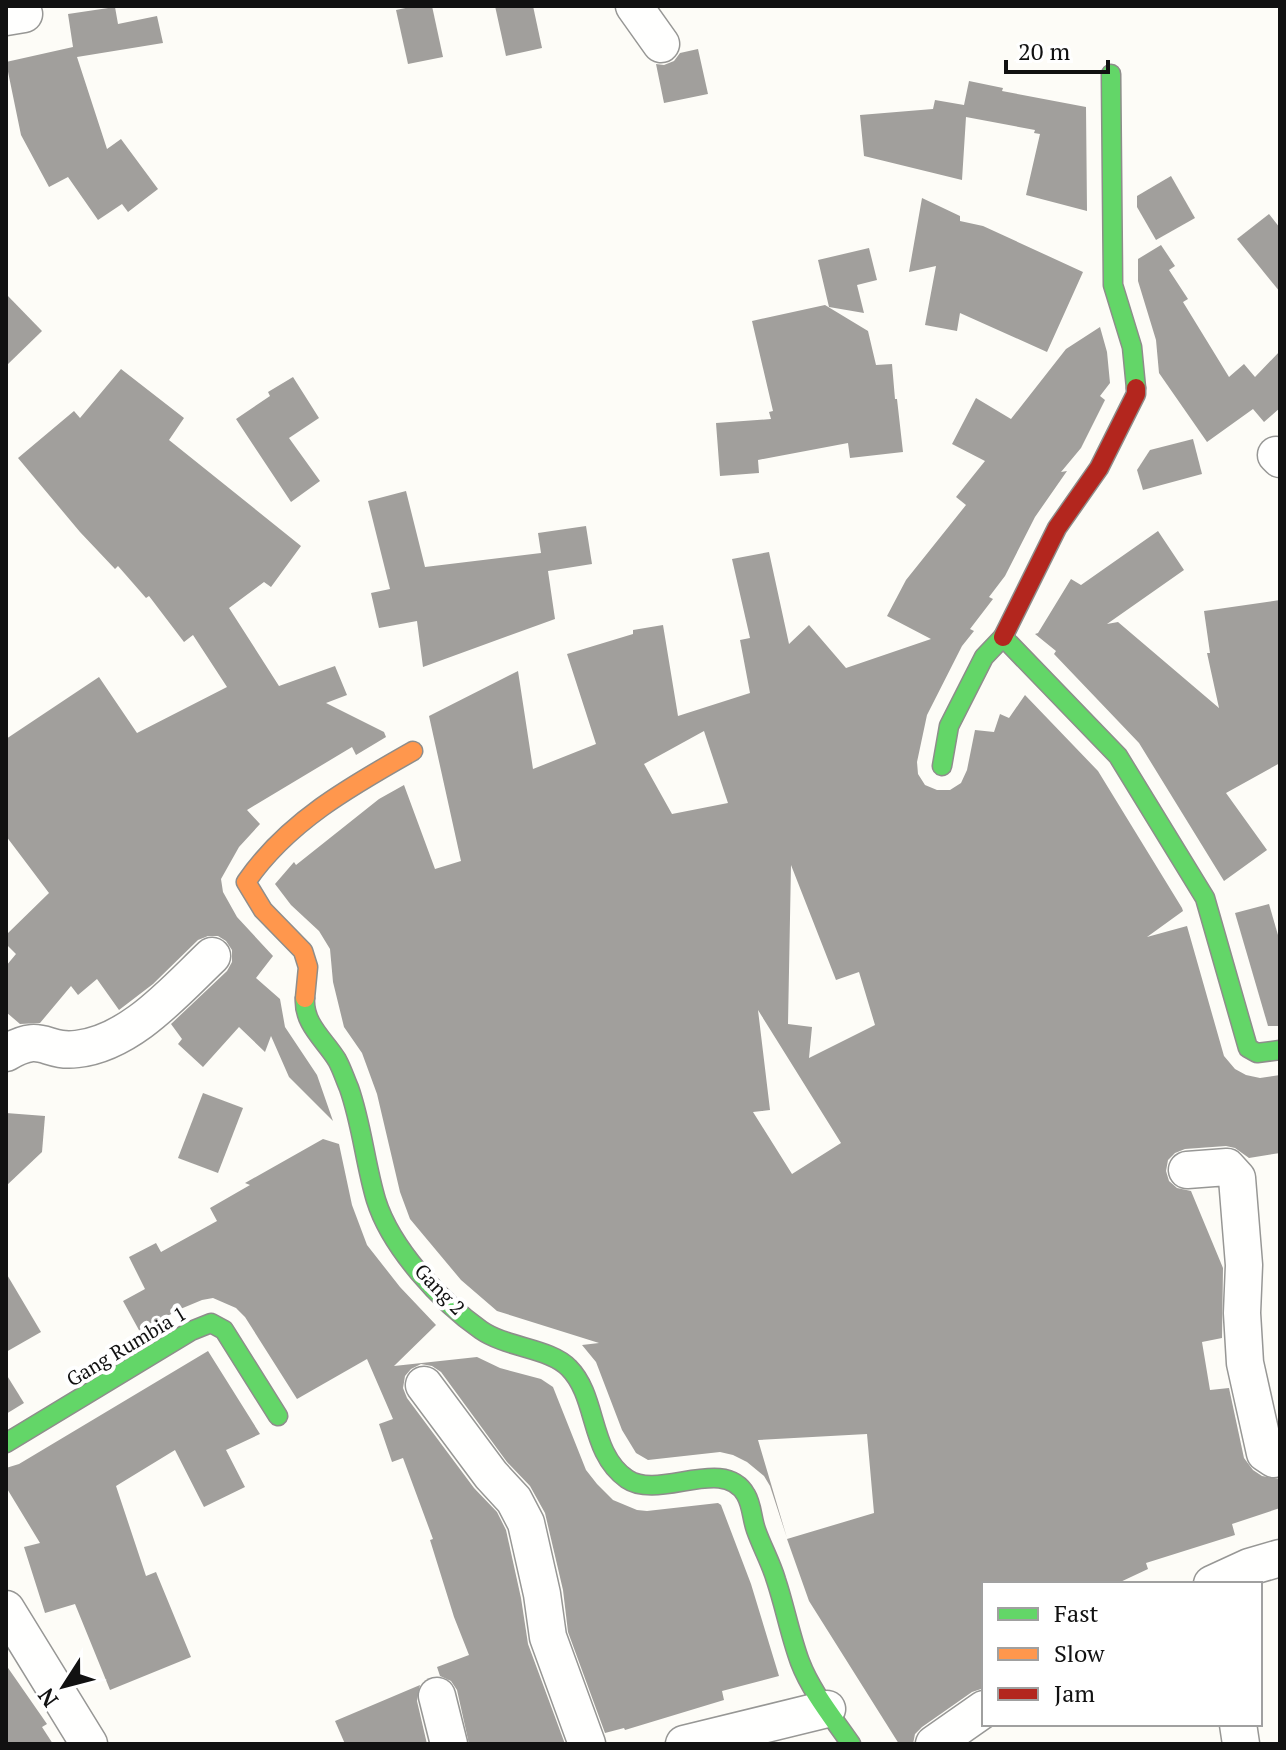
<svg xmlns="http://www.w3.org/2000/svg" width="1286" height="1750" viewBox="0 0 1286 1750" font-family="'PT Serif',serif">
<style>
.building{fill:#a19f9c;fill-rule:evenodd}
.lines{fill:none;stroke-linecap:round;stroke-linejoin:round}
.street-casing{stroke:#979795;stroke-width:39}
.fast-casing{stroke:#8e8d8b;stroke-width:21}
.slow-casing{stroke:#8e8d8b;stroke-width:21}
.jam-casing{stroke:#8e8d8b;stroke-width:21}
.street{stroke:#fffffe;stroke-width:36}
.fast{stroke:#63d668;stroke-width:18}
.slow{stroke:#ff974d;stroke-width:18}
.jam{stroke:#b3261e;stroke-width:18}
.labels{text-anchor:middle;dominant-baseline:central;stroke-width:8;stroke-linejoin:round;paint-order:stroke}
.street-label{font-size:20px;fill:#111;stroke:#fff}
</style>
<rect width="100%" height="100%" fill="#fdfcf7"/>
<g class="building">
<path d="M415,6H432L443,57L408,64L396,10Z"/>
<path d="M495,6H533L542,48L506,56Z"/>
<path d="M115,7L118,24L157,16L163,43L77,57L107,149L121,139L158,189L128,212L122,204L98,220L68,177L49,187L21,135L6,62L73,47L68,14Z"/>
<path d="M698,49L708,94L664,103L656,64L664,65L674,61L680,53Z"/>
<path d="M969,81L1003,88L1002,91L1086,107L1087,211L1026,195L1040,134L1034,133L1035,130L966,117L962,180L864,156L860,115L933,109L935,100L964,105Z"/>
<path d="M1171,176L1195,218L1156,240L1137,207V196Z"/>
<path d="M922,198L960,216V221L983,226L1083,272L1047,352L960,313L957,331L925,325L936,266L909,272Z"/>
<path d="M1269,214L1280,228V292L1237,239Z"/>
<path d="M1161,245L1175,266L1169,270L1188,299L1183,302L1229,377L1244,364L1255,377L1280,351V408L1264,422L1253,409L1207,442L1159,373L1156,340L1138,281V259Z"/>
<path d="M869,248L877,280L857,285L864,313L829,307L818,260Z"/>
<path d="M6,294L42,331L6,366Z"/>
<path d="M825,305L868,331L876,365L892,364L895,399H897L903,452L850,458L848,443L758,460L759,473L720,476L716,423L771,419L769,412L773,411L752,321Z"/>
<path d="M1100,327L1107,352L1110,383L1100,396L1105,400L1081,448L1061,472L1067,471L1035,517L1005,576L989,597L993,599L970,629L974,631L962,646L927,715L917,762L918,774L925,785L937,790H950L961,783L967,770L975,730L994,732L1000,714L1009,718L1025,695L1098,771L1182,908L1183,911L1147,937L1187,926L1224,1056L1235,1069L1246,1075L1260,1078L1280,1075V1153L1249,1158L1235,1148L1226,1146L1185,1149L1175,1153L1168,1160L1166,1171L1169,1181L1177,1188L1191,1191L1223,1268L1222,1338L1202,1342L1210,1390L1229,1388L1244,1458L1253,1470L1262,1476L1280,1479V1508L1232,1524L1235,1535L1146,1563L1148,1569L1116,1584H984V1688L972,1692L922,1727L915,1734L913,1744H899L809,1601L787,1539L874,1513L867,1434L758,1440L787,1538L770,1486L764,1476L747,1462L733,1455L720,1452L648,1460L636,1453L622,1430L596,1362L582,1345L599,1343L497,1311L461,1280L410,1219L400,1192L377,1094L362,1053L344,1027L333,982L330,949L319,931L291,905L275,884L294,862L296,865L379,799L404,785L435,869L461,861L429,716L518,671L533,769L596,744L567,654L633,634V630L663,625L678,716L750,693L740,640L750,638L732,559L769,552L789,644L809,625L846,668L931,639L887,616L906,580L966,505L956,497L985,461L952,444L976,398L1011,419L1066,349ZM704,731L728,803L672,814L644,764ZM791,865L836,980L859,972L875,1025L809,1058L812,1027L788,1024ZM758,1010L841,1143L792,1174L753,1112L770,1110Z"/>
<path d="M121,369L184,418L169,440L301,546L271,587L264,582L229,608L279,686L335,666L347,695L326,703L384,732L386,737L356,755L352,747L247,810L260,824L239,847L221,879L223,892L237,917L273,956L256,978L280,999L285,1027L317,1075L333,1121L289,1077L271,1036L265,1052L239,1027L203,1067L178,1044L182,1039L171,1024L227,971L232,962V950L226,941L218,936H208L198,940L153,984L119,1010L97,979L78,995L71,986L40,1023L20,1024L6,1012V966L16,954L6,944V935L49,893L6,836V739L99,677L137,733L227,687L193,635L184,642L149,596L146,598L118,566L115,569L80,532L18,458L74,411L80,418Z"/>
<path d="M293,377L319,418L289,438L320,481L291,502L236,419L270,396L268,392Z"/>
<path d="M1193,439L1202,474L1143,490L1137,470L1150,450Z"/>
<path d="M406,491L425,567L541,553L538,533L586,526L592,564L548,571L555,619L423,667L417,621L379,628L371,593L390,589L368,501Z"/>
<path d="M1158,531L1184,570L1107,624L1118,622L1219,708L1207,653H1210L1204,611L1280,600V763L1226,793L1267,850L1224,881L1139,743L1054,654L1056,651L1035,634L1038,633L1071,579L1081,585Z"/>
<path d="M1269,904L1280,942V1026H1268L1235,913Z"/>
<path d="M203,1093L243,1108L218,1173L178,1158Z"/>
<path d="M6,1113L45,1116L42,1152L6,1186Z"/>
<path d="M323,1139L339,1144L352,1205L367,1245L400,1287L436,1325L394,1366L477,1357L500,1368L541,1379L553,1387L586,1470L597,1484L613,1500L637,1510L647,1511L718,1503L721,1505L751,1584L779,1676L722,1691L724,1700L625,1730L624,1728L605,1733L568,1632L563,1590L545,1513L530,1486L507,1462L441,1372L432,1366L421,1364L411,1369L405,1376L403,1388L407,1398L474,1488L497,1512L506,1530L521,1598L528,1644L565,1744H469L457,1690L451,1681L440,1676L437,1667L469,1655L454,1617L430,1540L433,1539L403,1458L392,1462L379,1424L393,1419L367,1359L297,1399L245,1317L236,1308L213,1298L202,1300L178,1310L140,1332L123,1301L145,1289L129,1257L156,1243L161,1252L217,1221L210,1208L250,1185L245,1183Z"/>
<path d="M6,1273L41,1332L6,1352Z"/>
<path d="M208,1351L260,1434L226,1450L245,1487L204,1507L175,1450L116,1486L146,1576L156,1572L191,1657L110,1690L75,1604L45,1613L24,1547L40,1543L6,1487V1468L19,1464Z"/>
<path d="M6,1374L24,1403L6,1414Z"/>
<path d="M6,1665L47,1724L42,1727L53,1744H6Z"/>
<path d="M420,1685L417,1701L427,1744H345L335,1721Z"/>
</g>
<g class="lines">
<defs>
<g id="street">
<path d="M634,6L661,44"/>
<path d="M6,17L24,14"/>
<path d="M1276,455L1280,459"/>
<path d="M6,1053C44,1031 43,1053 77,1049C131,1043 175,991 212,956"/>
<path d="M1187,1170L1227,1167L1237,1178L1244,1265L1242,1313L1245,1363L1265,1453L1274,1459L1280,1457"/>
<path d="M424,1385L491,1475L514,1500L526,1523L542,1594L548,1637L587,1744"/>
<path d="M1212,1584L1249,1567L1280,1558"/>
<path d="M6,1609L89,1744"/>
<path d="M437,1696L449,1744"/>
<path d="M1238,1724L1241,1744"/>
<path d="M684,1744L827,1709"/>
<path d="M934,1744L984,1709"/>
</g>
<g id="fast">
<path d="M1111,74L1113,285L1132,347L1136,388"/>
<path d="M942,766L949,726L984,657L1003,637L1118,756L1205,898L1248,1048L1257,1053L1280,1050"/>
<path d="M305,998C303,1024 325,1040 337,1060C342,1069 345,1079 349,1088C362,1125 365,1163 376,1200C391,1248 440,1301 481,1330C507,1348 550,1348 569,1368C598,1397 589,1453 627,1479C659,1501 724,1455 746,1495C752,1505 752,1519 756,1530C762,1547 771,1563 776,1580C785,1607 790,1635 800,1662C811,1691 833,1718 851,1744"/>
<path d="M6,1443L191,1331L211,1323L224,1330L278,1416"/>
</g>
<path id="slow" d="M305,998L308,967L303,951L263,910L246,882C287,822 351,786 413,751"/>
<path id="jam" d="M1003,637L1057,528L1099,468L1136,394V388"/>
</defs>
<use href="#street" class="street-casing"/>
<use href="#fast" class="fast-casing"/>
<use href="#slow" class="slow-casing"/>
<use href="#jam" class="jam-casing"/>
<use href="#street" class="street"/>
<use href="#fast" class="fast"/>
<use href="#slow" class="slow"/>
<use href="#jam" class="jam"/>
</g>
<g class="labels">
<g class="street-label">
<text transform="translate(440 1289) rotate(46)">Gang 2</text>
<text transform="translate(126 1346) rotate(-31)">Gang Rumbia 1</text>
</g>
</g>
<rect width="1286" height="1750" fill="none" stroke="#111111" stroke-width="16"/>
<rect x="982" y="1582" width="280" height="144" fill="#ffffff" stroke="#a0a0a0" stroke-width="2"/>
<rect x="998" y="1608" width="40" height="12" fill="#63d668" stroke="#a0a0a0" stroke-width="2"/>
<text x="1054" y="1622" font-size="24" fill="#111111">Fast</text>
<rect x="998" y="1648" width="40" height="12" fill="#ff974d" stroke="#a0a0a0" stroke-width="2"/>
<text x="1054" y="1662" font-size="24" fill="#111111">Slow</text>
<rect x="998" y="1688" width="40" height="12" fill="#b3261e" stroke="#a0a0a0" stroke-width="2"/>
<text x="1054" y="1702" font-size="24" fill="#111111">Jam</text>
<g transform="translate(64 1686) rotate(234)" stroke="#ffffff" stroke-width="6" paint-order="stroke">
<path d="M0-6L14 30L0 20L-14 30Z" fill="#111111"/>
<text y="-12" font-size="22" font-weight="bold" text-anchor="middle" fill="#111111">N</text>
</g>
<path d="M1006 60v12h102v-12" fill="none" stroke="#111111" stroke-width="4"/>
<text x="1018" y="60" font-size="24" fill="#111111" stroke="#ffffff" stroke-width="6" paint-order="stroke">20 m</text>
</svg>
